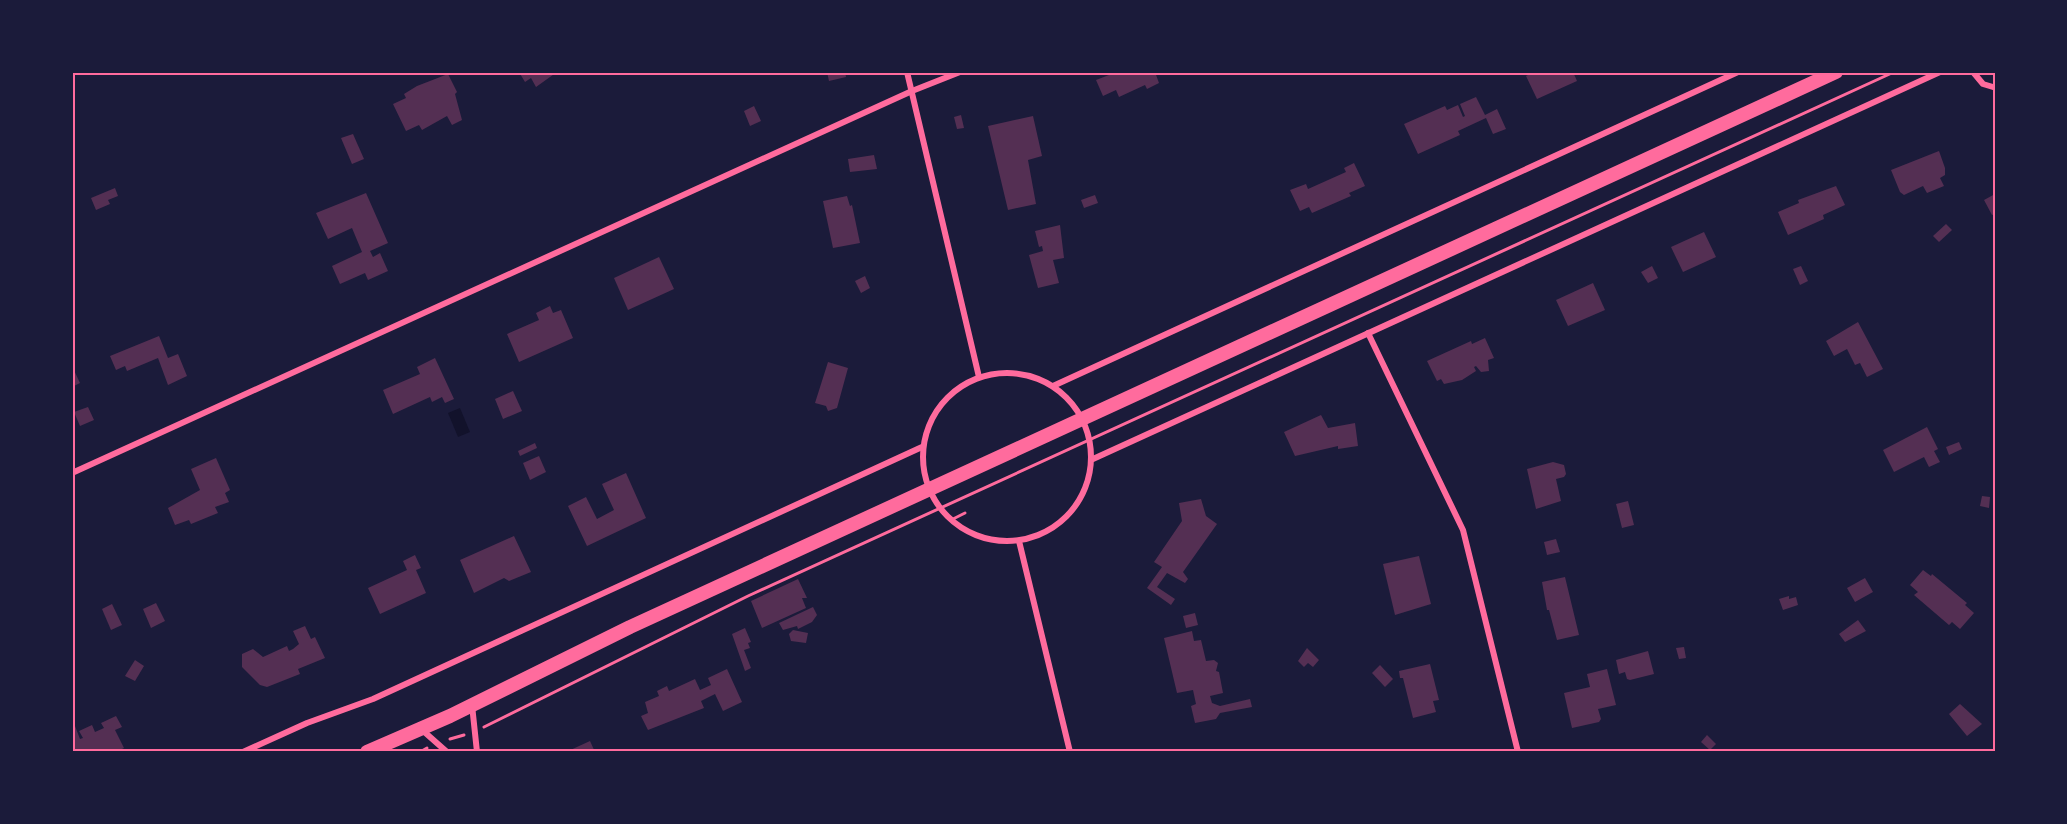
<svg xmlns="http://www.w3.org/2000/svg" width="2067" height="824" viewBox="0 0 2067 824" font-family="Barlow,sans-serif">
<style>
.water{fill:#12122b}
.building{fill:#542f53}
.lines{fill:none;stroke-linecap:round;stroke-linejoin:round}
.path{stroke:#ff6b9d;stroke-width:3}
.minor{stroke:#ff6b9d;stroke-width:6}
.primary{stroke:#ff6b9d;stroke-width:14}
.neatline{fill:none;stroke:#ff6b9d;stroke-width:2}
</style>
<rect width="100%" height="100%" fill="#1b1b3a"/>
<path class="water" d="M460,408L470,432L458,437L448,413Z"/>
<g class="building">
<path d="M519,72H557L536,87L531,78L525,82Z"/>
<path d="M827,72H845L846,77L829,81Z"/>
<path d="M1108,72H1155L1159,83L1147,89L1145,85L1119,97L1116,90L1103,96L1096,80L1109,75Z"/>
<path d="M1534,72H1573L1577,81L1537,99L1526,76Z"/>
<path d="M448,74L457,92L455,94L462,120L452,125L447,116L422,130L419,125L406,131L393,104L406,98L404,94L417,86Z"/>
<path d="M1476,97L1485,115L1497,109L1506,129L1493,134L1486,118L1458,131L1460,135L1418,154L1404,124L1445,106L1447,110L1458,105L1463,117L1465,116L1460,104Z"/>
<path d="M754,106L761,121L750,126L744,111Z"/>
<path d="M961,115L964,128L957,129L954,117Z"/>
<path d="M1033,116L1042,156L1028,160L1036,204L1008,210L988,126Z"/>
<path d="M353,134L364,159L352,164L341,138Z"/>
<path d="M1939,151L1945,168V175L1940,178L1944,186L1927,193L1923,186L1904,195L1900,192L1891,170Z"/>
<path d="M874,155L877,169L850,172L848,159Z"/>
<path d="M1354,163L1365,186L1349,193L1351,196L1312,213L1309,207L1300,211L1290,190L1306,184L1308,189L1346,172L1344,168Z"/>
<path d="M1836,186L1845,205L1823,215L1824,219L1788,235L1778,212L1799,203L1798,200Z"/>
<path d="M115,188L118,196L108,200L110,204L96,210L91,198Z"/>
<path d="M366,193L388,243L370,251L373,257L380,253L388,271L368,280L365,273L340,284L332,266L362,252L352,228L328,239L316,213Z"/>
<path d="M1995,194V214L1992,215L1984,200Z"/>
<path d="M1095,195L1098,203L1084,208L1081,200Z"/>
<path d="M847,196L850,206L852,205L860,243L833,248L823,201Z"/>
<path d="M1946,224L1952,230L1939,242L1933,236Z"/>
<path d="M1060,225L1064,258L1053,260L1059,283L1038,288L1029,255L1043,251L1042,246L1039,247L1035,231Z"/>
<path d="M1704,232L1716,257L1683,272L1671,247Z"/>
<path d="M659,257L674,289L628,310L614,278Z"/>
<path d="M1652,266L1658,278L1648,283L1641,272Z"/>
<path d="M1801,266L1808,281L1800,285L1793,269Z"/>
<path d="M865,276L870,288L861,293L855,281Z"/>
<path d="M1593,283L1605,310L1568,326L1556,300Z"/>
<path d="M550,306L553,313L561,310L573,338L519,362L507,334L539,320L536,313Z"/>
<path d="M1858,322L1883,369L1867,377L1860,363L1855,365L1847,349L1834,356L1826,341Z"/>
<path d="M159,336L168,358L178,354L187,376L168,385L158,358L127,371L125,366L116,370L110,356Z"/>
<path d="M1485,338L1494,358L1488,360L1489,371L1481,372L1476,366L1474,367L1476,371L1462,380L1444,384L1441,379L1437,381L1427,361L1471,341L1472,344Z"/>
<path d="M435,358L454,399L445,403L442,397L432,402L430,397L393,414L383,390L420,374L417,367Z"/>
<path d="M828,362L848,368L837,408L828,411L826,406L815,403Z"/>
<path d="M72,366L80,383L72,387Z"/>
<path d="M513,391L522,411L503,419L495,399Z"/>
<path d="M88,407L94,420L80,426L74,412Z"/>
<path d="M1321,415L1328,428L1355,423L1358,446L1338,449V446L1295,456L1284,432Z"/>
<path d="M1927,427L1938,449L1934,451L1940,462L1929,467L1924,457L1894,472L1883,450Z"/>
<path d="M1959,442L1962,449L1949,455L1946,447Z"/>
<path d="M535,443L537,448L520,456L518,451Z"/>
<path d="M539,456L546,472L530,480L523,463Z"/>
<path d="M216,458L230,490L225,493L229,502L215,507L218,513L191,524L189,520L175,525L168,508L200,490L191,469Z"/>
<path d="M1553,462L1564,465L1566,474L1564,477L1556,479L1561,501L1536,509L1527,469Z"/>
<path d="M626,473L646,518L587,546L568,506L586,497L597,519L614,510L602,484Z"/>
<path d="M1982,496L1990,497L1989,508L1980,506Z"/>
<path d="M1201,499L1206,516L1217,524L1183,572L1188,579L1185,583L1167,573L1157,587L1175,599L1171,605L1147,588L1162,567L1154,562L1182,521L1179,503Z"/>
<path d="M1628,501L1634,525L1622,528L1616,504Z"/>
<path d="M514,536L531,572L509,581L504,578L474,593L460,560Z"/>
<path d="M1556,539L1560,552L1547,555L1544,542Z"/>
<path d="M415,555L421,568L416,570L426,593L380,614L368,588L407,570L403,561Z"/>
<path d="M1419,556L1431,604L1395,615L1383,564Z"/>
<path d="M1923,570L1931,576L1932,574L1967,603L1965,605L1974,613L1960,629L1952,622L1949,625L1914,595L1918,592L1910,585Z"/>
<path d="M1565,577L1579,635L1557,640L1549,610H1547L1542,582Z"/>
<path d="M1865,578L1873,592L1855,602L1847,588Z"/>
<path d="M798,579L807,598H802L806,608L762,628L751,601Z"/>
<path d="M1789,596V599L1796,597L1798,605L1783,610L1779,599Z"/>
<path d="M156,603L165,621L151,628L143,609Z"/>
<path d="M112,604L122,625L111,630L102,609Z"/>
<path d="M813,607L817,615L812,622L798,629L797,626L783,630L779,623Z"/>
<path d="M1195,613L1198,625L1186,628L1183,616Z"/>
<path d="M1858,620L1866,631L1845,642L1839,634Z"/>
<path d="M305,626L311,639L315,637L325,658L298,669L300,674L267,687L260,685L242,667V654L253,649L263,657L287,646L289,651L293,649L299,644L293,631Z"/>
<path d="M745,628L751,642L748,643L750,648L744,650L751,668L745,671L732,634Z"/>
<path d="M793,630L808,633L806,643L791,641L789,634Z"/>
<path d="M1192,631L1194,641L1201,640L1206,661L1214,660L1218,663L1216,671L1219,672L1223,693L1210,696L1212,703L1220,706L1250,699L1252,707L1220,713L1216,719L1195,723L1191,706L1196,704L1193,690L1177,693L1164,638Z"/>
<path d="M1684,647L1686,658L1679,659L1676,648Z"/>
<path d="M1307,648L1319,660L1313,667L1308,663L1304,667L1298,661Z"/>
<path d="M1648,651L1654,674L1630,680L1627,679L1625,672L1619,674L1616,660Z"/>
<path d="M135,660L144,666L135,681L125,676Z"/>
<path d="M1430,664L1439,700L1433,701L1436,712L1413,718L1403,678H1400L1399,671Z"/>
<path d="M1380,665L1393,679L1385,687L1372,673Z"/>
<path d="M727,669L742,702L723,711L715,694L701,701L704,708L648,730L641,716L648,713L645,702L659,696L657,691L667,686L669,691L695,679L700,690L711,685L708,678Z"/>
<path d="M1607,669L1616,705L1598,709L1601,719L1599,722L1572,728L1564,693L1590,687L1587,674Z"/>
<path d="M1960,704L1982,724L1967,736L1949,714Z"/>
<path d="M116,716L122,727L115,730L124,748L116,752H72V727L75,726L80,739L83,738L79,731L92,725L95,732L104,728L101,723Z"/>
<path d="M1707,735L1716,744L1710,750L1701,742Z"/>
<path d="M590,741L595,752H566Z"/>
</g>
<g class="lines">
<g class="path">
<path d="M951,520L965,513"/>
<path d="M484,727L748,596L1894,72"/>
<path d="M450,739L464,735"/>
<path d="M420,752L427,748"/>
</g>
<g class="minor">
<path d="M907,72L979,377"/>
<path d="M1973,72L1983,84L1993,87"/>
<path d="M1368,333L1463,530L1518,752"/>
<circle cx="1007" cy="457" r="84"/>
<path d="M1053,386L1738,72"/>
<path d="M1093,459L1940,72"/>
<path d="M72,473L912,91L960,72"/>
<path d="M1019,541L1070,752"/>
<path d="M472,705L477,752"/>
<path d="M421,729L447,752"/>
<path d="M243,752L307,723L373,699L922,447"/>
</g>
<path class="primary" d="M367,752L450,716L630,627L1836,72"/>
</g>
<rect width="2067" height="824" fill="none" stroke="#1b1b3a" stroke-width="147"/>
<rect x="74" y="74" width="1920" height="676" class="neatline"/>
</svg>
